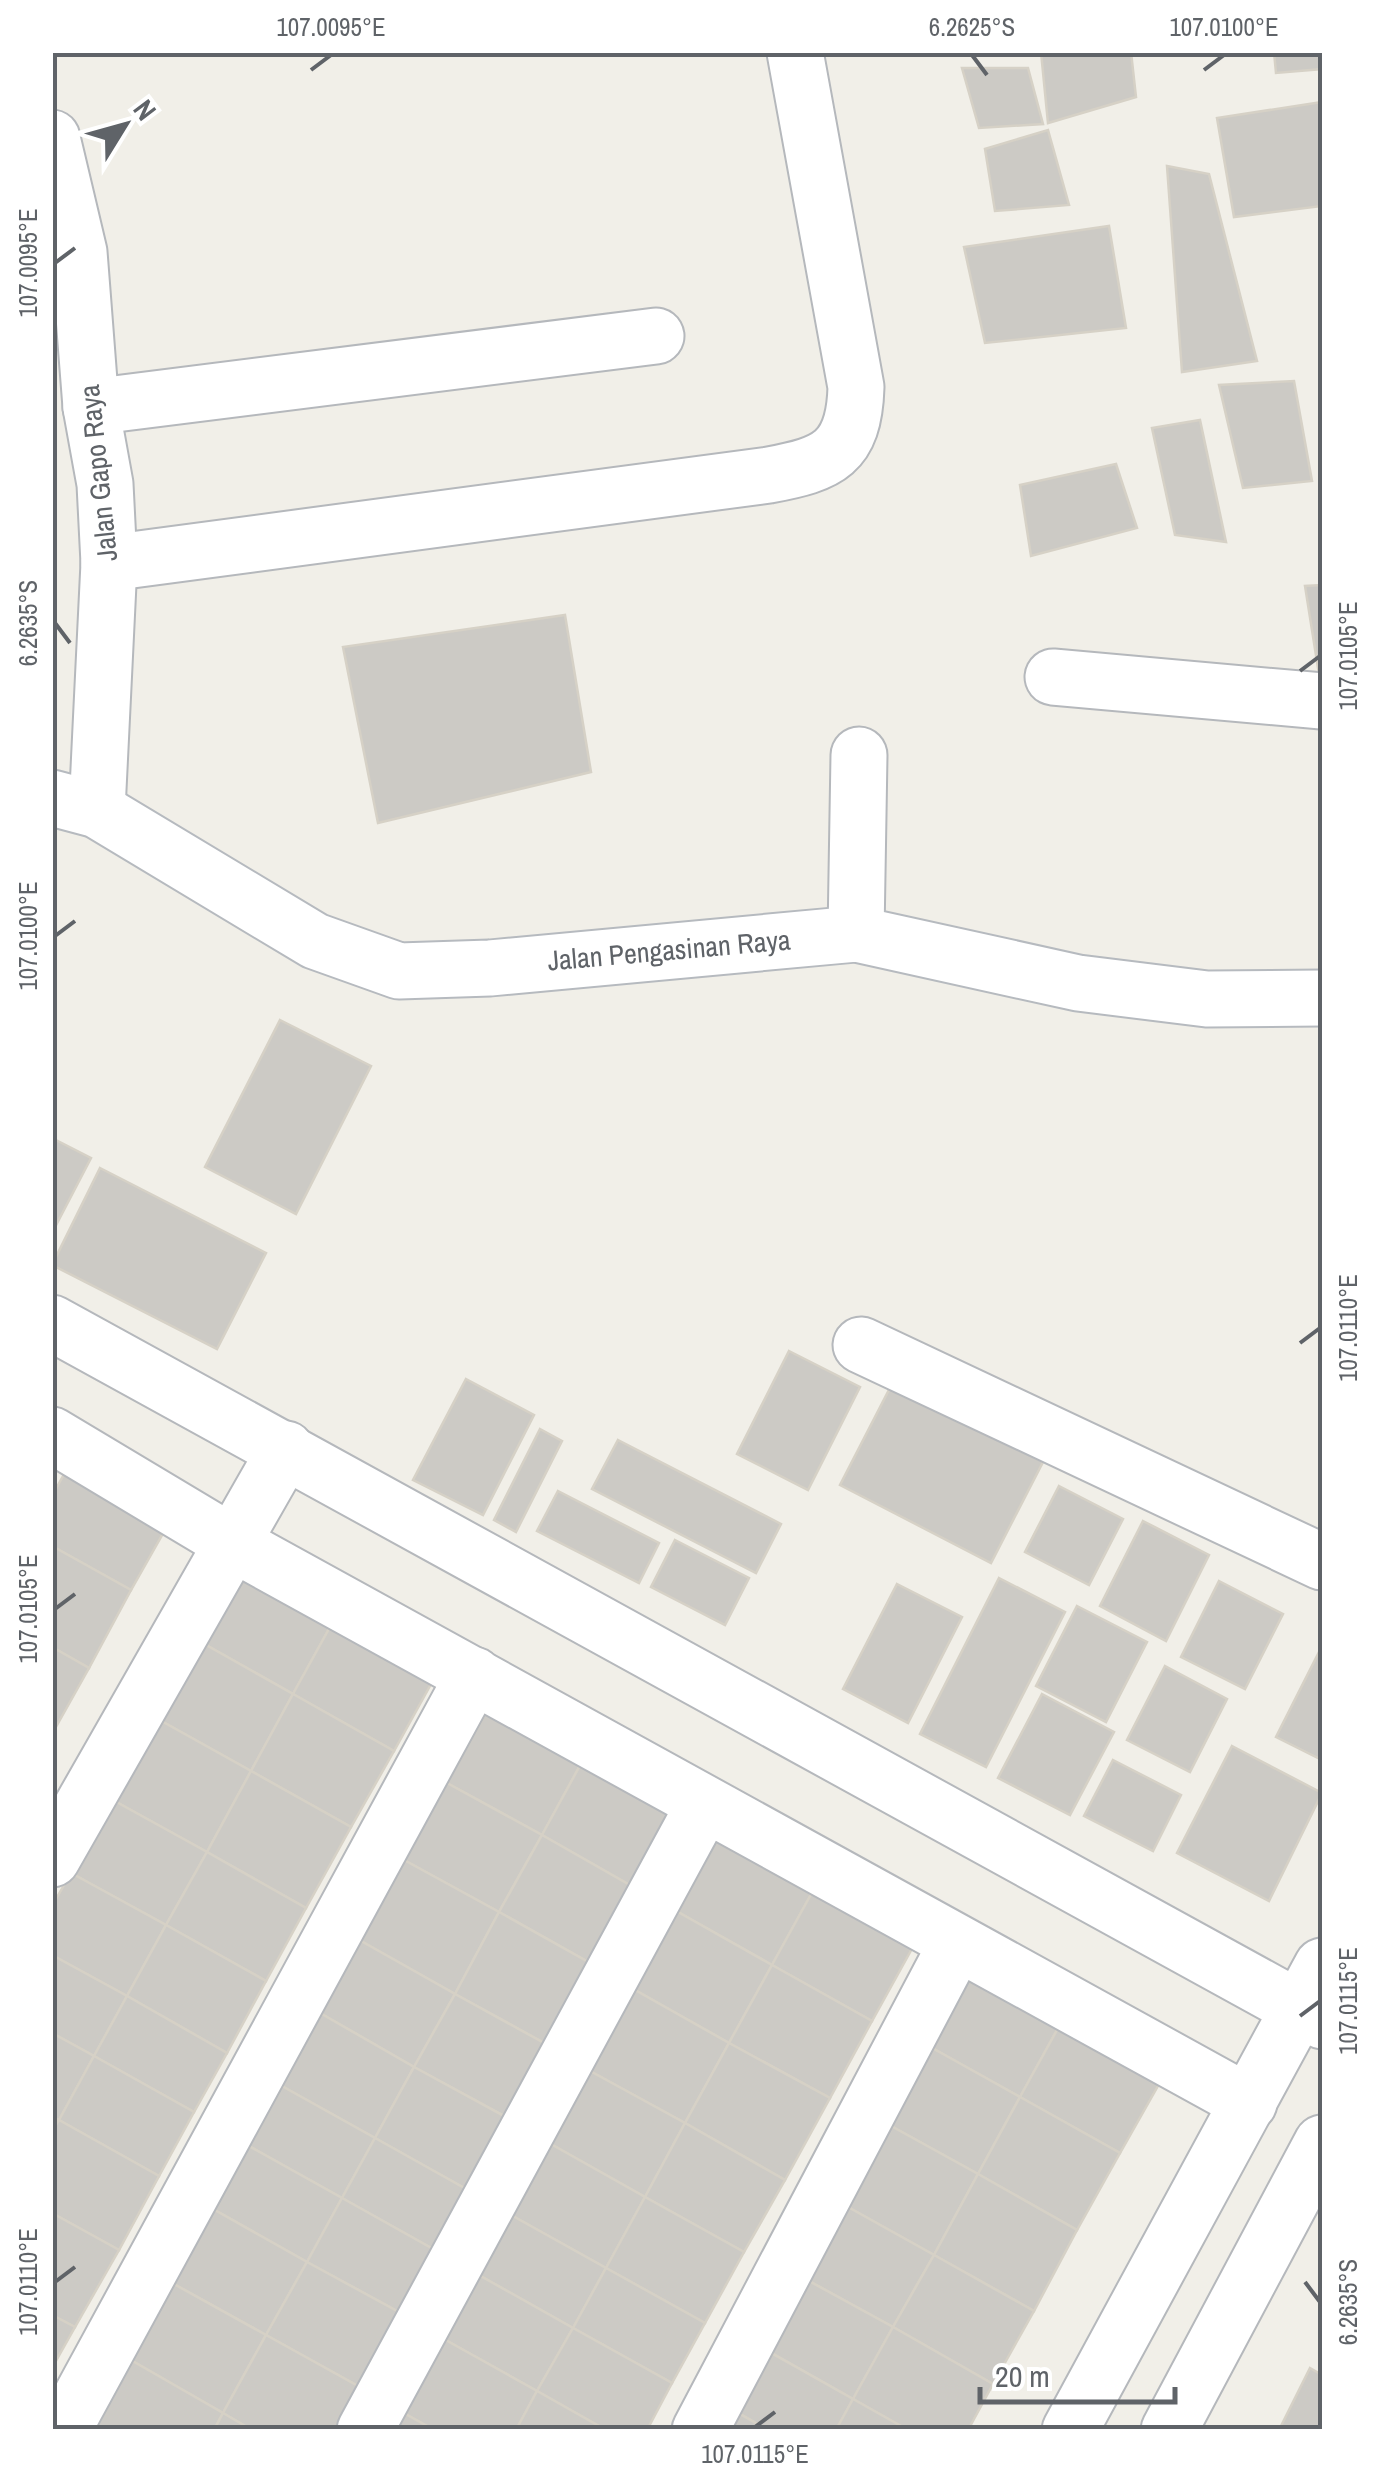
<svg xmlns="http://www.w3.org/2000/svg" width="1375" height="2482" viewBox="0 0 1375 2482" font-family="'Archivo Narrow',sans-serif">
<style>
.building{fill:#cccac5;stroke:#d6d1c6;stroke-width:2.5}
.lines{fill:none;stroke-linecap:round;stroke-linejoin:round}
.street-casing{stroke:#b5b8bc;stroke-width:59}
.secondary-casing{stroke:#b6babf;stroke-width:59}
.street{stroke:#fff;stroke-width:55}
.secondary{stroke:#fff;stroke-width:55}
.ticks{fill:none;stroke:#5f6368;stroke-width:4}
.labels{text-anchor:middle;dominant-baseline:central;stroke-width:8;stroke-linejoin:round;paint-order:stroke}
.street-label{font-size:28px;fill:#5f6368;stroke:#fff}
.neatline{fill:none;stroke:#5f6368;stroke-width:4}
.ticks-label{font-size:25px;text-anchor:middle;fill:#5f6368}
</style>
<rect width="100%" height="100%" fill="#f1efe8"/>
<g class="building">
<path d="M1041,52H1131L1136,97L1048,123Z"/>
<path d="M1274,52H1322V69L1276,73Z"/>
<path d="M962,68H1028L1043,124L979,128Z"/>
<path d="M1322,102V206L1234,217L1217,118Z"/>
<path d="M1048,130L1069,205L995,211L985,149Z"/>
<path d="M1167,166L1209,174L1257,361L1182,372Z"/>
<path d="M1109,226L1126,328L985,343L964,247Z"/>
<path d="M1294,381L1312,481L1243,488L1219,385Z"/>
<path d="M1200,420L1226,542L1175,535L1152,428Z"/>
<path d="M1116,464L1137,528L1031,556L1020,485Z"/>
<path d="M1322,585V687H1321L1305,586Z"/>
<path d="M565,615L591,772L378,823L343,647Z"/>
<path d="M280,1020L371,1066L296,1214L205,1167Z"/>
<path d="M52,1138L91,1158L52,1233Z"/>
<path d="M100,1168L266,1253L217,1349L52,1265Z"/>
<path d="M789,1351L860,1387L808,1490L737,1454Z"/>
<path d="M466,1379L534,1415L483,1515L413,1480Z"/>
<path d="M892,1384L1043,1462L991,1563L840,1485Z"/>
<path d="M540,1429L562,1441L516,1532L494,1520Z"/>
<path d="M618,1440L781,1524L756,1573L592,1489Z"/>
<path d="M73,1458L174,1514L131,1590L52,1546V1496Z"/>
<path d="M1059,1486L1123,1519L1089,1585L1025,1552Z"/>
<path d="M558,1491L659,1543L639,1583L537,1531Z"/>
<path d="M1143,1521L1209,1555L1166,1641L1100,1606Z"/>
<path d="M675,1540L749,1578L725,1625L651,1587Z"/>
<path d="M52,1546L131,1590L89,1668L52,1647Z"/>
<path d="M241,1566L335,1618L293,1694L199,1641Z"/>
<path d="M999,1578L1065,1612L986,1767L920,1734Z"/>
<path d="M1219,1581L1283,1614L1245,1689L1181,1657Z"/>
<path d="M897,1584L962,1617L908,1723L843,1689Z"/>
<path d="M1077,1606L1147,1642L1106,1722L1036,1686Z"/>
<path d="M335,1618L436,1675L394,1751L293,1694Z"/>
<path d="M199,1641L293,1694L251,1771L156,1718Z"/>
<path d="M1322,1646V1760L1276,1737Z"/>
<path d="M52,1647L89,1668L52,1734Z"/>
<path d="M1165,1666L1227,1699L1190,1772L1127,1740Z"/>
<path d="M293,1694L394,1751L351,1827L251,1771Z"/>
<path d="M1042,1694L1114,1732L1070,1815L998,1778Z"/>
<path d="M489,1707L583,1760L542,1835L447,1783Z"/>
<path d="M156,1718L251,1771L207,1852L111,1799Z"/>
<path d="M1232,1746L1322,1793L1269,1901L1177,1853Z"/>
<path d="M583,1760L684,1815L642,1892L542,1835Z"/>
<path d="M1113,1760L1181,1795L1153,1851L1084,1816Z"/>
<path d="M251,1771L351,1827L306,1908L207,1852Z"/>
<path d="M447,1783L542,1835L499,1912L404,1860Z"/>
<path d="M111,1799L207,1852L166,1925L71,1873Z"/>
<path d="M542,1835L642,1892L599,1968L499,1912Z"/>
<path d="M719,1836L814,1889L772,1965L678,1912Z"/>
<path d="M207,1852L306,1908L266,1981L166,1925Z"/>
<path d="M404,1860L499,1912L455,1994L361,1941Z"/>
<path d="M71,1873L166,1925L127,1996L52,1955V1906Z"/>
<path d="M814,1889L914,1945L872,2021L772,1965Z"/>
<path d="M499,1912L599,1968L555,2049L455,1994Z"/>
<path d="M678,1912L772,1965L729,2043L635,1990Z"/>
<path d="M166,1925L266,1981L227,2053L127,1996Z"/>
<path d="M361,1941L455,1994L414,2067L320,2013Z"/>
<path d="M52,1955L127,1996L94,2056L52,2033Z"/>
<path d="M772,1965L872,2021L830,2098L729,2043Z"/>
<path d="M968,1968L1062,2021L1020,2097L925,2044Z"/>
<path d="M635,1990L729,2043L685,2123L590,2071Z"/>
<path d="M455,1994L555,2049L515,2122L414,2067Z"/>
<path d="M127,1996L227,2053L194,2112L94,2056Z"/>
<path d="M320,2013L414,2067L375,2138L280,2085Z"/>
<path d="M1062,2021L1163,2077L1120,2153L1020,2097Z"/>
<path d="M52,2033L94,2056L59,2120L52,2117Z"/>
<path d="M729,2043L830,2098L785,2180L685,2123Z"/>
<path d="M925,2044L1020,2097L978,2174L882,2121Z"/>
<path d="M94,2056L194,2112L159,2176L59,2120Z"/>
<path d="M414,2067L515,2122L475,2194L375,2138Z"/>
<path d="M590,2071L685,2123L645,2197L549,2143Z"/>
<path d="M280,2085L375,2138L342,2198L247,2145Z"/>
<path d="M1020,2097L1120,2153L1077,2230L978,2174Z"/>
<path d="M59,2120L159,2176L119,2250L52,2213V2131Z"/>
<path d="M882,2121L978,2174L934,2255L839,2202Z"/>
<path d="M685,2123L785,2180L744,2252L645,2197Z"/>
<path d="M375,2138L475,2194L442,2254L342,2198Z"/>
<path d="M549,2143L645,2197L606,2268L511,2215Z"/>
<path d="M247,2145L342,2198L307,2262L213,2209Z"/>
<path d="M978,2174L1077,2230L1034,2311L934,2255Z"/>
<path d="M645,2197L744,2252L705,2323L606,2268Z"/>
<path d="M342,2198L442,2254L408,2317L307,2262Z"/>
<path d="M839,2202L934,2255L893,2327L798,2275Z"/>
<path d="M213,2209L307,2262L266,2335L172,2283Z"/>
<path d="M52,2213L119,2250L75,2327L52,2315Z"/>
<path d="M511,2215L606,2268L573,2328L477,2274Z"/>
<path d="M934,2255L1034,2311L993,2384L893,2327Z"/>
<path d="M307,2262L408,2317L367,2391L266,2335Z"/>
<path d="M606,2268L705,2323L672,2383L573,2328Z"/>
<path d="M477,2274L573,2328L537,2391L442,2338Z"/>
<path d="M798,2275L893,2327L853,2399L759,2346Z"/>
<path d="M172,2283L266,2335L223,2413L129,2359Z"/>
<path d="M52,2315L75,2327L52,2368Z"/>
<path d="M893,2327L993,2384L968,2430H908L853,2399Z"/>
<path d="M573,2328L672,2383L647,2430H606L537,2391Z"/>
<path d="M266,2335L367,2391L345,2430H252L223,2413Z"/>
<path d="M442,2338L537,2391L516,2430H434L402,2412Z"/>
<path d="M759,2346L853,2399L836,2430H768L726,2406Z"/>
<path d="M129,2359L223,2413L214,2430H90Z"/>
<path d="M1310,2368L1322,2375V2430H1279Z"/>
<path d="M537,2391L606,2430H516Z"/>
<path d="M853,2399L908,2430H836Z"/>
<path d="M726,2406L768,2430H713Z"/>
<path d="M402,2412L434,2430H392Z"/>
<path d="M223,2413L252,2430H214Z"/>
</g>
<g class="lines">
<defs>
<g id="street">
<path d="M52,138L79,252L91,407L105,484L109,563L97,810"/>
<path d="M91,407L656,336"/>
<path d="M109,563L769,475C828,464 854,454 856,387L795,52"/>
<path d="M1053,677L1322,701"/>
<path d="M856,934L859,755"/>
<path d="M52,1323L1322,2021"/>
<path d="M861,1345L1322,1562"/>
<path d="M52,1435L234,1544L1249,2103"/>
<path d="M52,1859L286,1449"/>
<path d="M63,2430L474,1675"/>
<path d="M365,2430L704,1805"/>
<path d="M700,2430L956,1945"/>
<path d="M1070,2430L1322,1966"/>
<path d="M1169,2430L1322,2143"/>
</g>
<path id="secondary" d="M52,798L97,810L315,941L399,971L490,968L856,934L1078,983L1207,999L1322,998"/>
</defs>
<use href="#street" class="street-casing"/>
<use href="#secondary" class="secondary-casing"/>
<use href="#street" class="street"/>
<use href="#secondary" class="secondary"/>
</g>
<path class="ticks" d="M972,55L987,75M311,70L331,55M1204,70L1224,55M55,263L75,248M55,623L70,643M1300,671L1320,656M55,936L75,921M1300,1343L1320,1328M55,1609L75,1594M1300,2016L1320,2001M55,2282L75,2267M1305,2282L1320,2302M755,2427L775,2412"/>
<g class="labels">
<g class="street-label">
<text transform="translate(98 473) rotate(-96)">Jalan Gapo Raya</text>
<text transform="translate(669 950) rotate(-5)">Jalan Pengasinan Raya</text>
</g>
</g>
<rect width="1375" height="2482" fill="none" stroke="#ffffff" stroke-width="110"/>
<g transform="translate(125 125) rotate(53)" stroke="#ffffff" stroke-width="8" paint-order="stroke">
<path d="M0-8L18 38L0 25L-18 38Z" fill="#5f6368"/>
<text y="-15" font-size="28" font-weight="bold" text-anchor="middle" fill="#5f6368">N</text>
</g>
<path d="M980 2387v15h195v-15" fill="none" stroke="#5f6368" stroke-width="5"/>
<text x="995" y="2387" font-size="30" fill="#5f6368" stroke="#ffffff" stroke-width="8" paint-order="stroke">20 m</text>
<rect x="55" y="55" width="1265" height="2372" class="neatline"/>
<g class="ticks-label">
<text x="331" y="36">107.0095°E</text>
<text x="972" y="36">6.2625°S</text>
<text x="1224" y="36">107.0100°E</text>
<text transform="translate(28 263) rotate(-90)" y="9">107.0095°E</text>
<text transform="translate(28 623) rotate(-90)" y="9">6.2635°S</text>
<text transform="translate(1348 656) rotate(-90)" y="9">107.0105°E</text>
<text transform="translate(28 936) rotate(-90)" y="9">107.0100°E</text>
<text transform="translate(1348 1328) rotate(-90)" y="9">107.0110°E</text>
<text transform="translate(28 1609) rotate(-90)" y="9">107.0105°E</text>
<text transform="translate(1348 2001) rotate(-90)" y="9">107.0115°E</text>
<text transform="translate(28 2282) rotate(-90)" y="9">107.0110°E</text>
<text transform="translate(1348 2302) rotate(-90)" y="9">6.2635°S</text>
<text x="755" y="2463">107.0115°E</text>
</g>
</svg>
